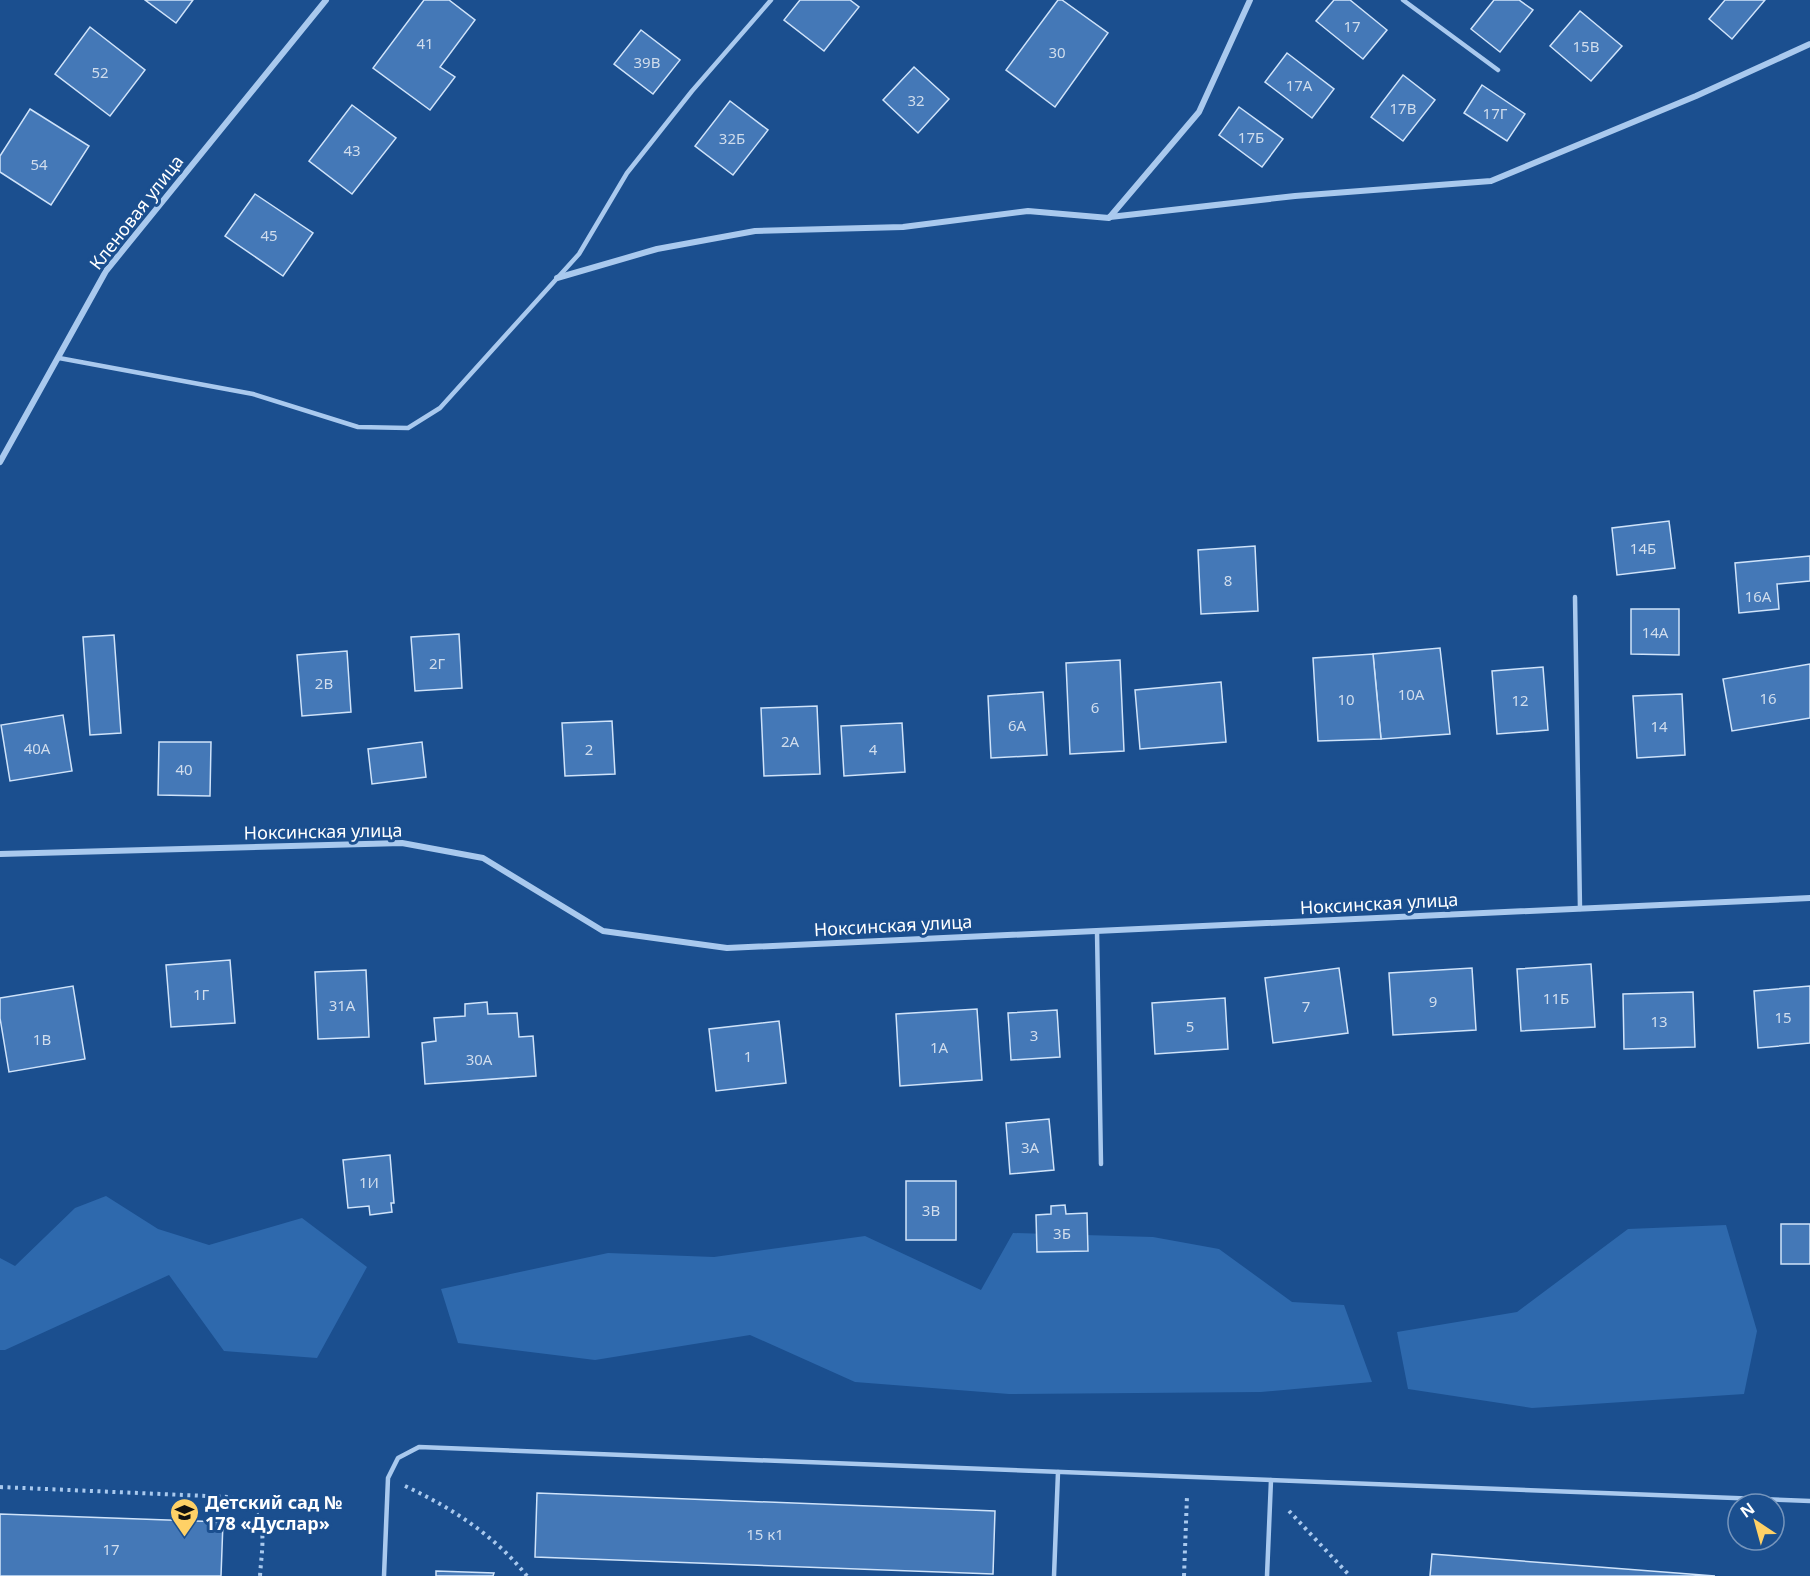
<svg xmlns="http://www.w3.org/2000/svg" width="1810" height="1576" viewBox="0 0 1810 1576" font-family="'Noto Sans',sans-serif">
<style>
.green{fill:#2e69ad}
.building{fill:#4478b7;stroke:#cfe3fa;stroke-width:1.5}
.lines{fill:none;stroke-linecap:round;stroke-linejoin:round}
.path{stroke:#a9c9ee;stroke-width:4;stroke-dasharray:3 4.5;stroke-linecap:butt}
.service{stroke:#a9c9ee;stroke-width:4.5}
.minor{stroke:#a9c9ee;stroke-width:6}
.labels{text-anchor:middle;dominant-baseline:central;stroke-width:6;stroke-linejoin:round;paint-order:stroke}
.number-label{font-size:15px;fill:#d0dded}
.street-label{font-size:18px;fill:#fff;stroke:#1b4f8f}
.poi-label{font-size:18px;font-weight:bold;fill:#fff;stroke:#1b4f8f;text-anchor:start}
</style>
<rect width="100%" height="100%" fill="#1b4f8f"/>
<g class="green">
<path d="M106,1196L158,1229L209,1245L302,1218L367,1267L317,1358L224,1351L169,1275L5,1350H0V1258L15,1266L75,1208Z"/>
<path d="M1726,1225L1757,1331L1744,1394L1532,1408L1408,1389L1397,1332L1517,1312L1628,1229Z"/>
<path d="M1013,1233L1153,1237L1219,1249L1292,1302L1344,1305L1372,1382L1261,1392L1009,1394L855,1382L750,1335L595,1360L458,1343L441,1289L608,1253L714,1257L865,1236L981,1290Z"/>
</g>
<g class="building">
<path d="M145,0H193L176,23Z"/>
<path d="M424,0H449L475,20L440,67L455,77L430,110L373,68Z"/>
<path d="M800,0H850L859,7L824,51L784,20Z"/>
<path d="M1058,0H1062L1108,33L1055,107L1006,70Z"/>
<path d="M1334,0H1350L1387,30L1363,59L1316,21Z"/>
<path d="M1494,0H1519L1533,10L1500,52L1471,29Z"/>
<path d="M1725,0H1765L1732,39L1709,19Z"/>
<path d="M1580,11L1622,46L1591,81L1550,46Z"/>
<path d="M90,27L145,70L110,116L55,74Z"/>
<path d="M641,30L680,60L653,94L614,64Z"/>
<path d="M1287,53L1334,89L1312,118L1265,82Z"/>
<path d="M914,67L949,99L918,133L883,100Z"/>
<path d="M1403,75L1435,100L1403,141L1371,117Z"/>
<path d="M1482,85L1525,114L1507,141L1464,113Z"/>
<path d="M730,101L768,130L733,175L695,146Z"/>
<path d="M352,105L396,138L352,194L309,161Z"/>
<path d="M1239,107L1283,139L1262,167L1219,135Z"/>
<path d="M30,109L89,146L51,205L0,172V156Z"/>
<path d="M255,194L313,233L283,276L225,236Z"/>
<path d="M1669,521L1675,568L1617,575L1612,528Z"/>
<path d="M1255,546L1258,611L1201,614L1198,550Z"/>
<path d="M1810,556V581L1777,584L1779,609L1739,613L1735,563Z"/>
<path d="M1631,609H1679V655L1631,654Z"/>
<path d="M459,634L462,688L415,691L411,637Z"/>
<path d="M114,635L121,733L90,735L83,637Z"/>
<path d="M1440,648L1450,734L1381,739L1373,654Z"/>
<path d="M347,651L351,712L302,716L297,655Z"/>
<path d="M1373,654L1381,739L1318,741L1313,658Z"/>
<path d="M1120,660L1124,751L1070,754L1066,663Z"/>
<path d="M1810,664V718L1732,731L1723,679Z"/>
<path d="M1543,667L1548,730L1497,734L1492,671Z"/>
<path d="M1221,682L1226,742L1140,749L1135,690Z"/>
<path d="M1043,692L1047,755L991,758L988,696Z"/>
<path d="M1682,694L1685,755L1637,758L1633,696Z"/>
<path d="M817,706L820,774L764,776L761,708Z"/>
<path d="M63,715L72,771L10,781L1,725Z"/>
<path d="M612,721L615,774L565,776L562,723Z"/>
<path d="M902,723L905,772L844,776L841,726Z"/>
<path d="M159,742H211L210,796L158,795Z"/>
<path d="M422,742L426,777L372,784L368,749Z"/>
<path d="M230,960L235,1023L171,1027L166,965Z"/>
<path d="M1591,964L1595,1027L1521,1031L1517,969Z"/>
<path d="M1339,968L1348,1033L1273,1043L1265,978Z"/>
<path d="M1472,968L1476,1030L1393,1035L1389,973Z"/>
<path d="M366,970L369,1037L318,1039L315,972Z"/>
<path d="M73,986L85,1059L9,1072L0,1018V998Z"/>
<path d="M1810,986V1043L1758,1048L1754,991Z"/>
<path d="M1693,992L1695,1047L1624,1049L1623,994Z"/>
<path d="M1225,998L1228,1049L1155,1054L1152,1003Z"/>
<path d="M487,1002L488,1014L517,1013L519,1037L533,1036L536,1076L425,1084L422,1043L436,1041L434,1018L465,1016V1004Z"/>
<path d="M977,1009L982,1080L900,1086L896,1014Z"/>
<path d="M1057,1010L1060,1057L1011,1060L1008,1013Z"/>
<path d="M779,1021L786,1083L716,1091L709,1029Z"/>
<path d="M1049,1119L1054,1170L1010,1174L1006,1123Z"/>
<path d="M390,1155L394,1203H391L392,1212L370,1215L369,1206L348,1208L343,1160Z"/>
<rect x="906" y="1181" width="50" height="59"/>
<path d="M1065,1205L1066,1214L1087,1213L1088,1251L1037,1252L1036,1215L1051,1214V1206Z"/>
<rect x="1781" y="1224" width="29" height="40"/>
<path d="M537,1493L995,1511L993,1574L535,1557Z"/>
<path d="M0,1514L223,1522L221,1576H0Z"/>
<path d="M1432,1554L1638,1570L1715,1576H1430Z"/>
<path d="M436,1571L494,1573L493,1576H436Z"/>
</g>
<g class="lines">
<g class="path">
<path d="M405,1486C452,1508 494,1535 527,1576"/>
<path d="M0,1487L230,1497C272,1507 262,1542 260,1576"/>
<path d="M1289,1511L1350,1576"/>
<path d="M1184,1576L1187,1496"/>
</g>
<g class="service">
<path d="M1403,0L1498,70"/>
<path d="M59,358L253,394L358,427L408,428L440,408L579,254L627,173L692,91L771,0"/>
<path d="M1575,597L1580,909"/>
<path d="M1097,931L1101,1164"/>
<path d="M384,1576L388,1478L398,1458L419,1447L1810,1501"/>
<path d="M1054,1576L1058,1472"/>
<path d="M1267,1576L1271,1480"/>
</g>
<g class="minor">
<path d="M1110,217L1295,196L1491,181L1696,96L1810,44"/>
<path d="M557,278L657,249L755,231L903,227L1028,211L1109,218L1199,112L1250,0"/>
<path d="M0,462L106,271L326,0"/>
<path d="M0,854L402,843L483,858L603,931L727,948L1810,898"/>
</g>
</g>
<defs>
<symbol id="school-pin" viewBox="-11 -11 22 30"><path d="M0 17L-7.5 6A9.5 9.5 0 1 1 7.5 6Z" fill="#ffd166" stroke="#1b4f8f"/><path d="M0-5L7-2L0 1L-7-2ZM-4 1L0 2.5L4 1V4Q0 6-4 4Z" fill="#111"/></symbol>
</defs>
<g fill-rule="evenodd">
<use href="#school-pin" x="168" y="1496" width="33" height="45"/>
</g>
<g class="labels">
<g class="number-label">
<text x="1352" y="26">17</text>
<text x="425" y="43">41</text>
<text x="1586" y="46">15В</text>
<text x="1057" y="52">30</text>
<text x="647" y="62">39В</text>
<text x="100" y="72">52</text>
<text x="1299" y="85">17А</text>
<text x="916" y="100">32</text>
<text x="1403" y="108">17В</text>
<text x="1495" y="113">17Г</text>
<text x="1251" y="137">17Б</text>
<text x="732" y="138">32Б</text>
<text x="352" y="150">43</text>
<text x="39" y="164">54</text>
<text x="269" y="235">45</text>
<text x="1643" y="548">14Б</text>
<text x="1228" y="580">8</text>
<text x="1758" y="596">16А</text>
<text x="1655" y="632">14А</text>
<text x="437" y="663">2Г</text>
<text x="324" y="683">2В</text>
<text x="1411" y="694">10А</text>
<text x="1768" y="698">16</text>
<text x="1346" y="699">10</text>
<text x="1520" y="700">12</text>
<text x="1095" y="707">6</text>
<text x="1017" y="725">6А</text>
<text x="1659" y="726">14</text>
<text x="790" y="741">2А</text>
<text x="37" y="748">40А</text>
<text x="589" y="749">2</text>
<text x="873" y="749">4</text>
<text x="184" y="769">40</text>
<text x="201" y="994">1Г</text>
<text x="1556" y="998">11Б</text>
<text x="1433" y="1001">9</text>
<text x="342" y="1005">31А</text>
<text x="1306" y="1006">7</text>
<text x="1783" y="1017">15</text>
<text x="1659" y="1021">13</text>
<text x="1190" y="1026">5</text>
<text x="1034" y="1035">3</text>
<text x="42" y="1039">1В</text>
<text x="939" y="1047">1А</text>
<text x="748" y="1056">1</text>
<text x="479" y="1059">30А</text>
<text x="1030" y="1147">3А</text>
<text x="369" y="1182">1И</text>
<text x="931" y="1210">3В</text>
<text x="1062" y="1233">3Б</text>
<text x="765" y="1534">15 к1</text>
<text x="111" y="1549">17</text>
</g>
<g class="street-label">
<text transform="translate(136 212) rotate(-52)">Кленовая улица</text>
<text transform="translate(323 831) rotate(-1)">Ноксинская улица</text>
<text transform="translate(1379 903) rotate(-3)">Ноксинская улица</text>
<text transform="translate(893 925) rotate(-3)">Ноксинская улица</text>
</g>
<g class="poi-label">
<text x="205" y="1502">Детский сад №<tspan x="205" dy="21">178 «Дуслар»</tspan></text>
</g>
</g>
<g transform="translate(1756 1522) rotate(324)"><circle r="28" fill="#1b4f8f" stroke="#7695bc" stroke-width="1.5"/>
<path d="M0-4.5L10 22L0 15L-10 22Z" fill="#ffd166"/>
<text y="-9" font-size="16" font-weight="bold" text-anchor="middle" fill="#ffffff">N</text>
</g>
</svg>
